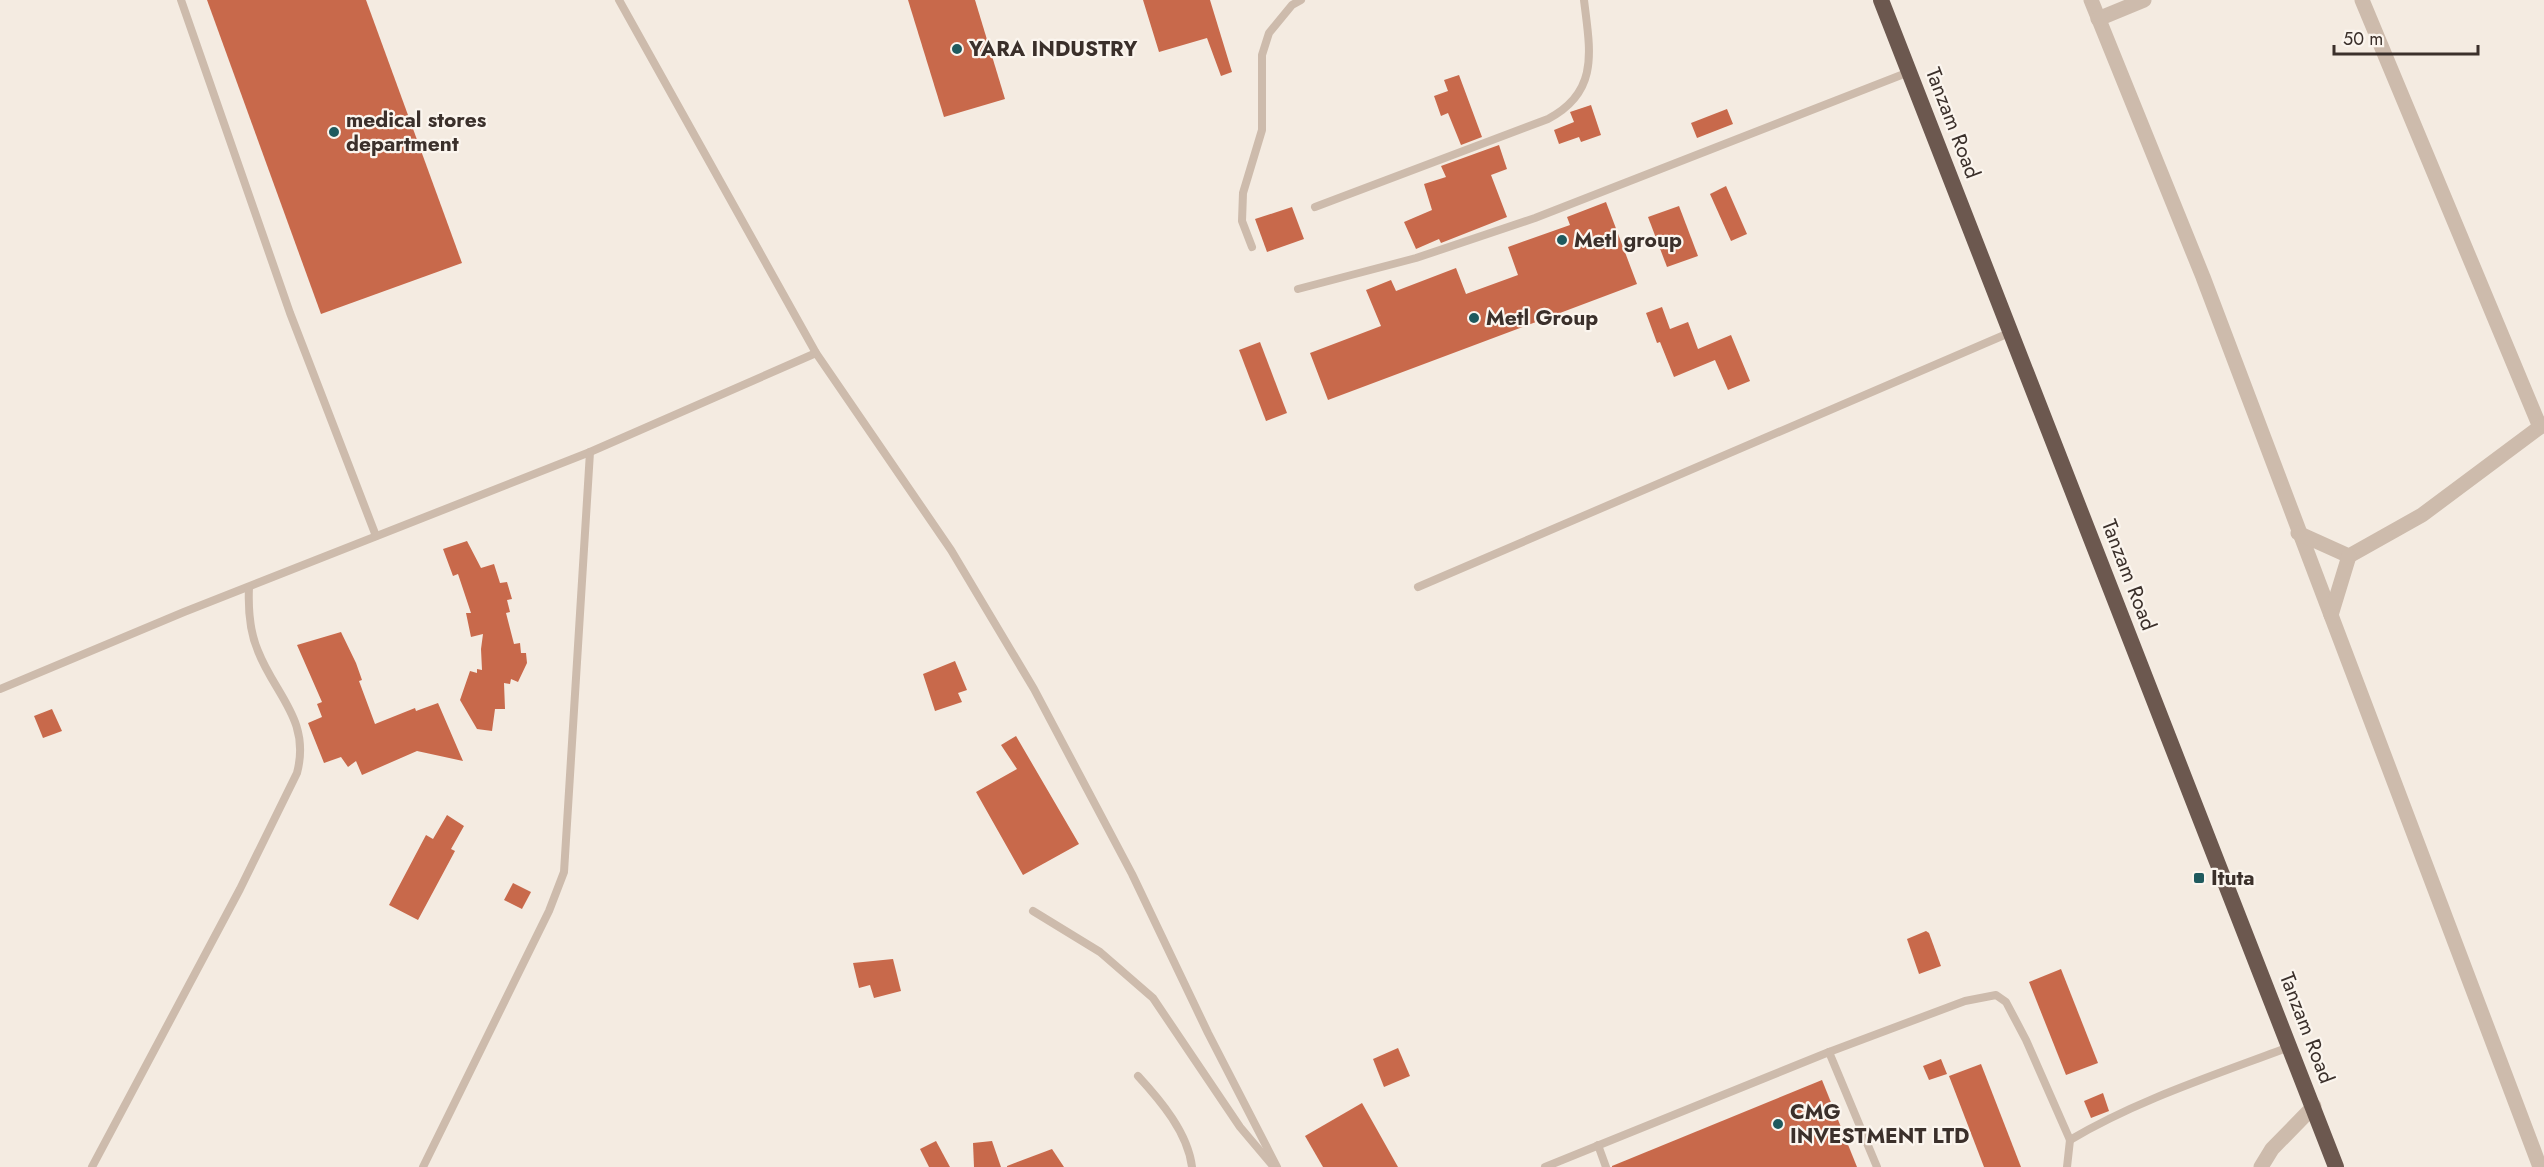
<svg xmlns="http://www.w3.org/2000/svg" width="2544" height="1167" viewBox="0 0 2544 1167" font-family="Jost,sans-serif">
<style>
.building{fill:#c8694b}
.lines{fill:none;stroke-linecap:round;stroke-linejoin:round}
.service{stroke:#cdbbac;stroke-width:8}
.minor{stroke:#cdbbac;stroke-width:15}
.trunk{stroke:#6c584f;stroke-width:16}
.poi-dot{fill:#1f5a5e;stroke:#fbf5ee;stroke-width:2}
.labels{text-anchor:middle;dominant-baseline:central;stroke-width:4.5;stroke-linejoin:round;paint-order:stroke}
.poi-label{font-size:21px;font-weight:bold;fill:#3b302b;stroke:#fbf5ee;text-anchor:start}
.street-label{font-size:21px;fill:#3b302b;stroke:#fbf5ee}
</style>
<rect width="100%" height="100%" fill="#f4ebe1"/>
<g class="building">
<path d="M207,0H366L462,263L321,314Z"/>
<path d="M908,0H975L1005,99L944,117Z"/>
<path d="M1143,0H1210L1232,72L1221,76L1207,38L1159,52Z"/>
<path d="M1459,75L1482,137L1461,145L1448,113L1441,116L1434,96L1448,91L1444,80Z"/>
<path d="M1591,105L1601,135L1581,142L1579,137L1559,144L1554,130L1574,122L1570,112Z"/>
<path d="M1727,109L1733,124L1697,138L1691,123Z"/>
<path d="M1499,145L1507,169L1491,175L1507,217L1441,243L1439,239L1416,249L1404,222L1432,210L1424,184L1446,177L1441,166Z"/>
<path d="M1726,186L1747,234L1731,241L1710,194Z"/>
<path d="M1606,202L1637,284L1328,400L1310,353L1381,326L1366,290L1391,280L1396,291L1456,268L1466,294L1518,275L1508,247L1570,225L1567,217Z"/>
<path d="M1679,206L1698,256L1667,267L1648,217Z"/>
<path d="M1292,207L1304,239L1267,252L1255,219Z"/>
<path d="M1662,307L1670,329L1688,322L1698,349L1731,335L1750,381L1728,390L1715,360L1674,377L1660,342L1657,343L1646,313Z"/>
<path d="M1260,342L1287,413L1266,421L1239,350Z"/>
<path d="M467,541L481,568L494,564L500,583L507,582L512,599L507,600L510,612L506,613L514,644L520,643L521,653H526L527,663L518,682L511,679L510,684L504,683L505,709H495L492,731L477,729L460,700L470,671L477,673V669L482,670L481,649L483,634L471,637L466,613H471L458,574L453,576L443,549Z"/>
<path d="M341,632L356,663L362,680L359,681L375,724L415,708L416,711L438,703L463,761L417,751L362,775L356,761L348,767L341,757L324,763L308,723L322,717L317,704L322,702L297,645Z"/>
<path d="M955,661L967,690L958,693L962,702L935,711L923,674Z"/>
<path d="M52,709L62,731L43,738L34,716Z"/>
<path d="M1016,736L1079,844L1023,875L976,792L1017,769L1001,745Z"/>
<path d="M447,815L464,826L451,849L455,851L418,920L389,905L426,835L433,839Z"/>
<path d="M513,883L531,892L522,909L504,900Z"/>
<path d="M1926,931L1929,933L1941,966L1919,974L1907,939Z"/>
<path d="M893,959L901,991L874,998L870,985L859,988L853,963Z"/>
<path d="M2061,969L2098,1063L2066,1075L2029,982Z"/>
<path d="M1398,1048L1410,1076L1384,1087L1373,1059Z"/>
<path d="M1941,1059L1947,1074L1929,1080L1923,1066Z"/>
<path d="M1981,1064L2021,1167H1984L1949,1076Z"/>
<path d="M1822,1080L1857,1167H1612V1166Z"/>
<path d="M2103,1093L2109,1111L2091,1118L2084,1101Z"/>
<path d="M1362,1103L1398,1167H1323L1305,1136Z"/>
<path d="M936,1141L950,1167H929L920,1149Z"/>
<path d="M992,1141L1001,1167H974L973,1143Z"/>
<path d="M1052,1149L1064,1167H1007V1166Z"/>
</g>
<g class="lines">
<g class="service">
<path d="M181,0L290,313L376,536"/>
<path d="M619,0L816,353L951,550L1034,689L1132,874L1208,1033L1277,1167"/>
<path d="M1315,207L1548,119C1600,92 1590,50 1584,0"/>
<path d="M1252,247L1242,221L1243,193L1262,130V55L1269,33L1292,5L1301,0"/>
<path d="M1298,289L1416,258L1535,218L1909,72"/>
<path d="M1418,587L2009,333"/>
<path d="M0,689L184,612L590,452L816,353"/>
<path d="M1033,911L1100,952L1153,998L1240,1127L1273,1166"/>
<path d="M1829,1052L1877,1167"/>
<path d="M1138,1076C1161,1101 1188,1133 1192,1167"/>
<path d="M2070,1140C2137,1100 2215,1075 2289,1047"/>
<path d="M1598,1145L1606,1167"/>
<path d="M92,1167L240,889L297,773C311,720 275,695 258,651C249,630 248,609 249,587"/>
<path d="M423,1167L549,911L564,872L590,452"/>
<path d="M1545,1167L1829,1052L1965,1001L1996,995L2006,1002L2026,1040L2070,1140L2067,1167"/>
</g>
<g class="minor">
<path d="M2091,0L2203,277L2540,1167"/>
<path d="M2362,0L2540,427"/>
<path d="M2098,19L2144,0"/>
<path d="M2298,533L2349,556L2422,515L2544,424"/>
<path d="M2331,615L2349,556"/>
<path d="M2261,1167L2272,1149L2314,1106"/>
</g>
<path class="trunk" d="M1881,0L2336,1167"/>
</g>
<g class="poi-dot">
<circle cx="957" cy="49" r="6"/>
<circle cx="334" cy="132" r="6"/>
<circle cx="1562" cy="240" r="6"/>
<circle cx="1474" cy="318" r="6"/>
<rect x="2193" y="872" width="12" height="12" rx="3"/>
<circle cx="1778" cy="1124" r="6"/>
</g>
<g class="labels">
<g class="poi-label">
<text x="969" y="49">YARA INDUSTRY</text>
<text x="346" y="120">medical stores<tspan x="346" dy="24">department</tspan></text>
<text x="1574" y="240">Metl group</text>
<text x="1486" y="318">Metl Group</text>
<text x="2211" y="878">Ituta</text>
<text x="1790" y="1112">CMG<tspan x="1790" dy="24">INVESTMENT LTD</tspan></text>
</g>
<g class="street-label">
<text transform="translate(1953 123) rotate(69)">Tanzam Road</text>
<text transform="translate(2129 575) rotate(69)">Tanzam Road</text>
<text transform="translate(2307 1028) rotate(69)">Tanzam Road</text>
</g>
</g>
<path d="M2334 45v9h144v-9" fill="none" stroke="#3b302b" stroke-width="3"/>
<text x="2343" y="45" font-size="18" fill="#3b302b" stroke="#fbf5ee" stroke-width="4.5" paint-order="stroke">50 m</text>
</svg>
